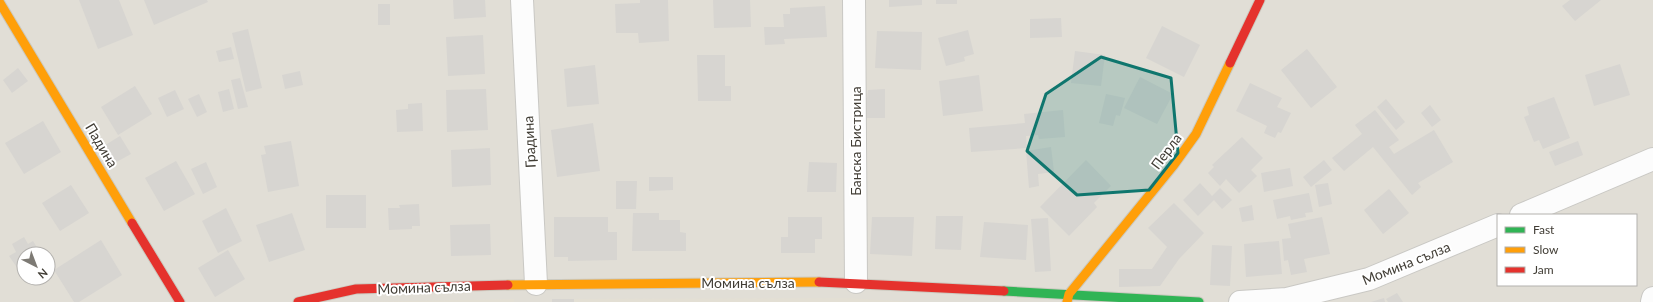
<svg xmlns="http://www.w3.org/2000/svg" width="1653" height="302" viewBox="0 0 1653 302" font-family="Lato,sans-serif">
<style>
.residential{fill:#e1ded6;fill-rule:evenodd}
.education{fill:#e3dfd4}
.building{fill:#d7d5d1}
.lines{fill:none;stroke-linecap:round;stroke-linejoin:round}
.street-casing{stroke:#c9c8c4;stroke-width:24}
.fast-casing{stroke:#cbc9bf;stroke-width:11}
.slow-casing{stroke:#cbc9bf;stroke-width:11}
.jam-casing{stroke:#cbc9bf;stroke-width:11}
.street{stroke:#fcfcfc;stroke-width:22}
.fast{stroke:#30b455;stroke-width:9}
.slow{stroke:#ff9f0a;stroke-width:9}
.jam{stroke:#e5322d;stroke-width:9}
.marked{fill:#0f766e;fill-opacity:0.2;stroke:#0f766e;stroke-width:3;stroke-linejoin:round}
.labels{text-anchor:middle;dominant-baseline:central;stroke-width:4;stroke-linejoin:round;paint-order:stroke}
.street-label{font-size:14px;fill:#413d35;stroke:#fff}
</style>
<rect width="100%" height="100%" fill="#edece8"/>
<path class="residential" d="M0,0H1653V302H0ZM1498,215H1636V285H1498ZM24,254H48V278H24Z"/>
<g class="education">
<path d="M846,298L915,302H552V299Z"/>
<path d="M514,299V302H357Z"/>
</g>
<g class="building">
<path d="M79,0H119L133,35L98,49Z"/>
<path d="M144,0H207L208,2L154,25Z"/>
<path d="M453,0H485L486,17L454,19Z"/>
<path d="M640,0H668L669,41L639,43L638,33H616L615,4L640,3Z"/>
<path d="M713,0H750L751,27L714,28Z"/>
<path d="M889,0H922V5L889,7Z"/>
<rect x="936" y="0" width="21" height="4"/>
<path d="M1570,0H1601L1575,21L1562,6Z"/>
<rect x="378" y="4" width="12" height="21"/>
<path d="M825,6L827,37L784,39L785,44L765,45L764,27H784L783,14H790V8Z"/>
<path d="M1061,18L1062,37L1030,38V19Z"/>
<path d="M1162,26L1200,45L1184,77L1146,58Z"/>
<path d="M248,29L262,88L246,92L232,33Z"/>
<path d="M968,30L974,54L964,57L965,61L946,66L938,38Z"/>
<path d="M877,31L922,32L921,70L875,68Z"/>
<path d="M483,35L485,74L448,76L446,37Z"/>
<path d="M231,47L234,59L219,62L216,51Z"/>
<path d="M1307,49L1337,87L1311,108L1281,70Z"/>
<path d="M1075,51L1105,55L1101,86L1071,83Z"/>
<path d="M697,55H725V86H731V101H698Z"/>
<path d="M1620,64L1630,95L1594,106L1585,75Z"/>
<path d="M595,65L599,104L567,107L564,69Z"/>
<path d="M18,68L28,81L12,93L3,80Z"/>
<path d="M300,71L303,85L285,89L282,75Z"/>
<path d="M979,75L983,111L943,116L939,81Z"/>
<path d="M1140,77L1173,94L1157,124L1124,108Z"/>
<path d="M240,78L248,107L238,109L231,80Z"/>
<path d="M1250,83L1282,98L1277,107L1291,113L1281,133L1278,132L1275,138L1264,133L1267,126L1236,111Z"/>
<path d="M135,86L152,114L118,135L101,107Z"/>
<path d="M229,89L234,109L223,112L218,92Z"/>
<path d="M486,89L488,130L447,132L446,90Z"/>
<path d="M885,89V118H860V98H867L868,90Z"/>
<path d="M175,90L184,109L167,117L158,98Z"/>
<path d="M199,94L207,112L197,117L188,99Z"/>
<path d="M1106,94L1125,98L1120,116L1116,115L1113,126L1099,123Z"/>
<path d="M1554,97L1570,138L1543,149L1539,140L1534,142L1524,117L1529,115L1527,107Z"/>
<path d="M1386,99L1405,122L1396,130L1377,107Z"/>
<path d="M422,103L423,131L397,132L396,110L408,109V104Z"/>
<path d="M1430,105L1441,120L1432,127L1421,113Z"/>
<path d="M1063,110L1065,137L1039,139L1038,135L1026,136L1027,148L971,152L969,128L1025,123L1024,114Z"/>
<path d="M1375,110L1399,140L1389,147L1394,154L1434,130L1453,162L1418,183L1421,187L1412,195L1373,147L1344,171L1332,158L1362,134L1355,125Z"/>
<path d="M43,121L61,152L24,174L5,143Z"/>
<path d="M593,123L600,171L557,177L551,130Z"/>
<path d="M120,136L131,154L111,165L102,147Z"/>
<path d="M1242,137L1263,158L1251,170L1257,176L1239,193L1226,179L1220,186L1208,173L1214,167L1212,165Z"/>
<path d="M291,141L299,186L268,192L261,155L266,154L264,146Z"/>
<path d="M1578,141L1583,155L1555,166L1549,152Z"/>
<path d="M1051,147L1054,172L1038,174L1039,186L1029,188L1026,151Z"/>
<path d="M490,148L491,185L452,187L451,150Z"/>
<path d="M1086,160L1111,186L1094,203L1097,207L1069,236L1040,207Z"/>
<path d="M1324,160L1332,170L1311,187L1303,177Z"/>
<path d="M176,161L195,194L164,211L145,178Z"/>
<path d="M206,162L217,187L203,194L191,169Z"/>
<path d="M809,162L837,163L836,192H807Z"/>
<path d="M1290,168L1293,186L1264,192L1261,173Z"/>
<path d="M649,177H673V190L649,191Z"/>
<path d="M616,181H637L636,209H616Z"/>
<path d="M1200,183L1212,196L1220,188L1232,200L1222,209L1214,200L1198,216L1183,200Z"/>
<path d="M1328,183L1332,204L1319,207L1315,185Z"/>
<path d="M71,185L89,213L60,231L42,203Z"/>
<path d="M1389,189L1409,213L1383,234L1364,210Z"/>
<path d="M1309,193L1313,212L1305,213L1306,217L1291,220L1290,216L1277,219L1273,200Z"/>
<rect x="326" y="195" width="40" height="33"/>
<path d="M1174,203L1204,233L1179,259L1160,286L1119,287V269H1152L1167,247L1148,228Z"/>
<path d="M419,204L420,226H412V229L389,230L388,208H400L399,205Z"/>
<path d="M1252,205L1254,220L1242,222L1239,208Z"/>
<path d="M226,208L242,241L218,253L202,221Z"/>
<path d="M292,213L305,250L269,262L256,225Z"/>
<path d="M633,213H659V220H680V232L686,233V251H632Z"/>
<path d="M936,216H963L961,250L935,249Z"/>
<path d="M554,217H608V232H617V260L568,261V257H554Z"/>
<path d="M788,217H822V239H815V253H781V237H788Z"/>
<path d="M872,217H914L912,256L870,254Z"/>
<path d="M1322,217L1330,254L1304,259L1307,272L1291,275L1288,260L1284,261L1282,239L1291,238L1288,224Z"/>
<path d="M1048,218L1051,271L1035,272L1031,219Z"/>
<path d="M984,222L1028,225L1026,260L980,257Z"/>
<path d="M490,224L491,255L451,256L450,225Z"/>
<path d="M24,237L28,244L33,241L41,254H24V265L18,269L9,256L16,252L12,244Z"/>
<path d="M101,240L122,275L79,302H74L54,270Z"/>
<path d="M1279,241L1282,274L1246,277L1244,244Z"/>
<path d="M1212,245L1232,246L1230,286L1210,285Z"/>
<path d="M228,250L245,279L215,297L198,268Z"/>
<path d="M1397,293L1403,302H1388L1386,299Z"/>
<path d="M1384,298L1385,302H1371Z"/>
<rect x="552" y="299" width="22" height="3"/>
</g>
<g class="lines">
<defs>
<g id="street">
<path d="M522,0L536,284"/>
<path d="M854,0L856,282"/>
<path d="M1521,215L1653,159"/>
<path d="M1240,302L1287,299L1369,279L1498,225"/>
<path d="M1652,302L1653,298"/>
</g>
<path id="fast" d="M1004,291L1199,302"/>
<g id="slow">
<path d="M0,3L132,223"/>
<path d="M508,285L819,282"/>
<path d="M1067,302L1069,294L1173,166L1196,134L1230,63"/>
</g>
<g id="jam">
<path d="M1230,63L1260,0"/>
<path d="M132,223L180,302"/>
<path d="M819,282L1004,291"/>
<path d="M298,302L356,289L508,285"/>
</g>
</defs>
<use href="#street" class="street-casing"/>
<use href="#fast" class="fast-casing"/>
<use href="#slow" class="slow-casing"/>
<use href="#jam" class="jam-casing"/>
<use href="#street" class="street"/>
<use href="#fast" class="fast"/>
<use href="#slow" class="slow"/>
<use href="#jam" class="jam"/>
</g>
<path class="marked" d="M1101,57L1171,78L1178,153L1149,190L1077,195L1027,151L1046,94Z"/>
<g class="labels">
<g class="street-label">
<text transform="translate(855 141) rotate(-90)">Банска Бистрица</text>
<text transform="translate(529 142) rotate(-93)">Градина</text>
<text transform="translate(102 145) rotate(59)">Падина</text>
<text transform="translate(1166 151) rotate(-53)">Перла</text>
<text transform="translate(1406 263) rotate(-22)">Момина сълза</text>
<text x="748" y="282">Момина сълза</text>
<text transform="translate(424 287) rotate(-2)">Момина сълза</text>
</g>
</g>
<rect x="1497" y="214" width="140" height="72" fill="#ffffff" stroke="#b3b1ae"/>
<rect x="1505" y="227" width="20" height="6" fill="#30b455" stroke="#b3b1ae"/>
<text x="1533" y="234" font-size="12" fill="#413d35">Fast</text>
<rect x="1505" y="247" width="20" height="6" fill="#ff9f0a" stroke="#b3b1ae"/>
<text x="1533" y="254" font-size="12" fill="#413d35">Slow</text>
<rect x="1505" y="267" width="20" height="6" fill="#e5322d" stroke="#b3b1ae"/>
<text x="1533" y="274" font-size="12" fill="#413d35">Jam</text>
<g transform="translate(36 266) rotate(138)"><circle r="19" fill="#ffffff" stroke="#b3b1ae"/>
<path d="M0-3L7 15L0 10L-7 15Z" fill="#7d7a74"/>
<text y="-6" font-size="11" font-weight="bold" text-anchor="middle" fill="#413d35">N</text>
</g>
</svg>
